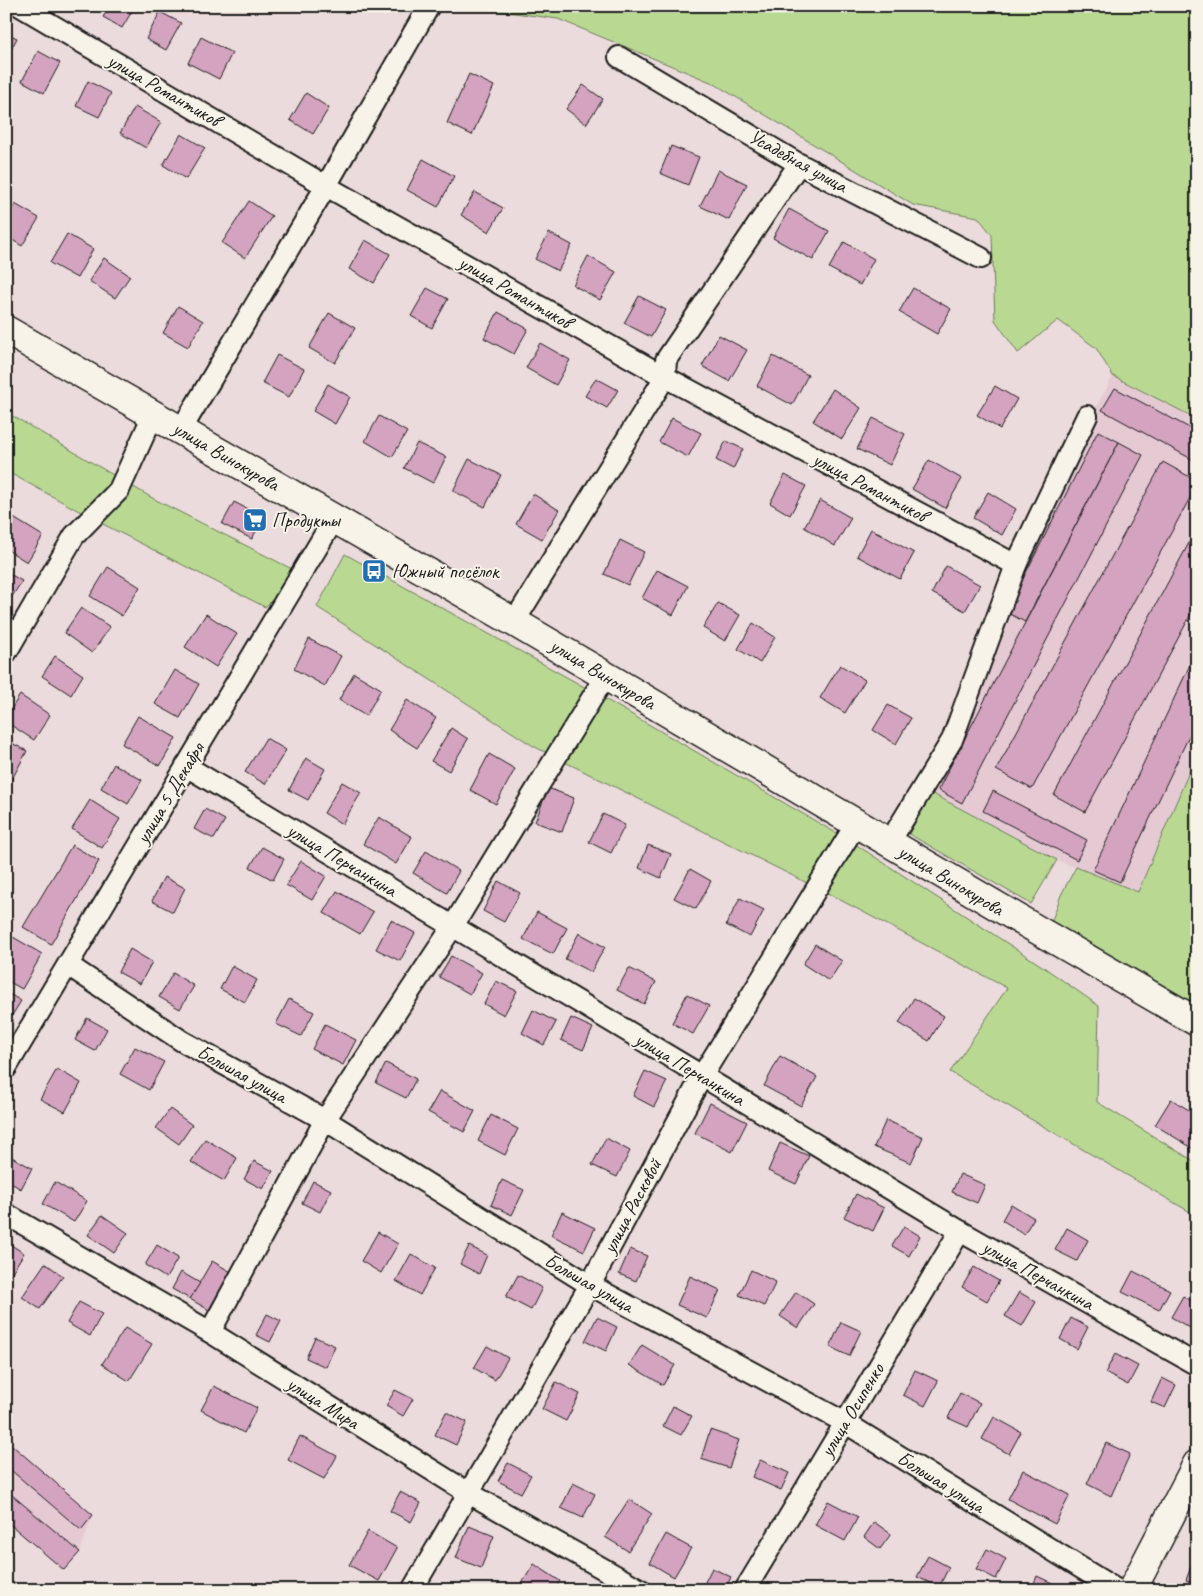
<svg xmlns="http://www.w3.org/2000/svg" width="1203" height="1596" viewBox="0 0 1203 1596" font-family="Caveat,sans-serif">
<style>
.built{fill:#e5cad4}
.green{fill:#b9d993;stroke:#6a7a58}
.building{fill:#d4a3c0;stroke:#1c1c1c}
.lines{fill:none;stroke-linecap:round;stroke-linejoin:round}
.street-casing{stroke:#1c1c1c;stroke-width:24}
.secondary-casing{stroke:#1c1c1c;stroke-width:31}
.street{stroke:#f7f3e8;stroke-width:20}
.secondary{stroke:#f7f3e8;stroke-width:28}
.labels{text-anchor:middle;dominant-baseline:central;stroke-width:4;stroke-linejoin:round;paint-order:stroke}
.street-label{font-size:20px;fill:#1c1c1c;stroke:#f7f3e8}
.poi-label{font-size:20px;fill:#1c1c1c;stroke:#f7f3e8;text-anchor:start}
</style>
<rect width="100%" height="100%" fill="#ecdbdc"/>
<filter id="ink" filterUnits="userSpaceOnUse"><feTurbulence type="fractalNoise" baseFrequency=".02" numOctaves="2"/><feDisplacementMap in="SourceGraphic" scale="10" xChannelSelector="R" yChannelSelector="G"/><feConvolveMatrix kernelMatrix="1 2 1 2 8 2 1 2 1" color-interpolation-filters="sRGB"/></filter>
<g filter="url(#ink)">
<g class="built">
<path d="M1113,376L1197,419V753L1138,892L1057,860L931,793L1010,590L1089,420Z"/>
<path d="M6,1440L93,1515L80,1552L64,1570L6,1521Z"/>
</g>
<g class="green">
<path d="M487,6H1197V419L1113,376L1096,348L1058,320L1018,353L995,320L992,235L978,217L913,205L713,83L558,19L500,11Z"/>
<path d="M6,412L154,499L292,569L278,594L265,607L99,522L6,471Z"/>
<path d="M345,554L579,684L855,844L1042,966L1099,1006L1097,1102L1197,1163V1216L950,1072L1007,988L829,894L535,747L317,607Z"/>
<path d="M1197,753V1008L1051,923L1061,895L1076,867L1138,892Z"/>
<path d="M931,793L1057,860L1031,904L909,834Z"/>
</g>
<g class="building">
<path d="M110,6H135L122,28L103,17Z"/>
<path d="M160,12L181,23L166,50L146,39Z"/>
<path d="M6,33L17,38L6,59Z"/>
<path d="M201,37L232,53L219,79L188,63Z"/>
<path d="M38,51L60,63L44,93L22,81Z"/>
<path d="M469,74L494,86L472,135L447,123Z"/>
<path d="M88,81L111,93L99,117L76,106Z"/>
<path d="M583,85L603,99L586,124L566,109Z"/>
<path d="M306,93L329,108L313,134L290,120Z"/>
<path d="M135,107L161,122L146,148L120,133Z"/>
<path d="M181,134L205,148L186,179L163,165Z"/>
<path d="M671,146L699,157L688,185L660,173Z"/>
<path d="M423,159L454,176L438,207L407,190Z"/>
<path d="M718,170L747,184L729,220L700,206Z"/>
<path d="M475,192L503,208L489,232L461,215Z"/>
<path d="M249,201L272,216L245,258L222,243Z"/>
<path d="M15,204L39,218L22,246L6,236V218Z"/>
<path d="M789,209L829,231L813,260L773,238Z"/>
<path d="M549,233L572,245L558,271L535,259Z"/>
<path d="M67,234L93,249L77,278L50,263Z"/>
<path d="M365,240L390,254L374,283L349,269Z"/>
<path d="M844,242L874,259L860,285L829,268Z"/>
<path d="M588,256L616,272L600,300L573,285Z"/>
<path d="M104,258L130,276L115,298L89,281Z"/>
<path d="M427,288L448,299L432,328L411,316Z"/>
<path d="M913,288L951,309L937,334L899,312Z"/>
<path d="M639,296L666,310L651,337L624,323Z"/>
<path d="M178,306L203,321L188,347L163,333Z"/>
<path d="M498,312L528,329L514,354L484,338Z"/>
<path d="M329,313L355,328L335,363L309,348Z"/>
<path d="M719,335L747,350L729,381L702,366Z"/>
<path d="M540,343L570,360L556,385L526,368Z"/>
<path d="M277,355L304,369L289,397L262,383Z"/>
<path d="M773,356L808,375L792,405L757,386Z"/>
<path d="M596,378L618,390L607,408L585,396Z"/>
<path d="M328,384L350,397L335,424L313,411Z"/>
<path d="M995,386L1017,399L1000,429L977,415Z"/>
<path d="M1115,388L1197,432V462L1102,410Z"/>
<path d="M833,389L861,408L842,439L813,421Z"/>
<path d="M379,416L407,432L392,457L365,441Z"/>
<path d="M672,418L701,433L688,457L659,442Z"/>
<path d="M873,418L905,434L890,465L857,449Z"/>
<path d="M1098,431L1119,442L1025,622L1006,612Z"/>
<path d="M726,441L743,449L733,469L716,460Z"/>
<path d="M1119,442L1143,455L962,803L938,790Z"/>
<path d="M417,443L446,457L433,483L404,468Z"/>
<path d="M469,459L501,475L485,507L453,491Z"/>
<path d="M929,460L962,479L945,508L912,489Z"/>
<path d="M1163,462L1197,481V485L1032,789L996,770Z"/>
<path d="M785,475L806,486L790,515L770,503Z"/>
<path d="M988,492L1016,509L1002,535L973,518Z"/>
<path d="M533,494L559,510L542,539L516,524Z"/>
<path d="M820,500L851,518L835,546L804,527Z"/>
<path d="M234,502L263,517L252,539L222,524Z"/>
<path d="M7,514L43,536L27,562L6,549Z"/>
<path d="M1197,528V603L1085,812L1054,795Z"/>
<path d="M871,529L914,553L900,579L857,556Z"/>
<path d="M620,540L644,552L628,585L604,574Z"/>
<path d="M946,566L980,585L965,611L932,593Z"/>
<path d="M108,567L140,587L122,616L90,596Z"/>
<path d="M657,570L688,586L673,615L642,598Z"/>
<path d="M6,572L22,581L6,606Z"/>
<path d="M718,603L740,615L725,641L703,628Z"/>
<path d="M81,608L110,627L92,653L64,633Z"/>
<path d="M206,614L237,634L216,667L185,647Z"/>
<path d="M753,623L775,637L760,663L738,649Z"/>
<path d="M309,639L341,656L325,686L294,669Z"/>
<path d="M1197,650V719L1120,882L1093,870Z"/>
<path d="M55,656L83,675L71,695L42,676Z"/>
<path d="M840,665L865,680L845,713L820,698Z"/>
<path d="M175,670L199,684L180,718L155,704Z"/>
<path d="M354,673L381,689L366,716L339,700Z"/>
<path d="M20,695L50,715L34,740L6,722V717Z"/>
<path d="M407,700L436,718L417,748L389,730Z"/>
<path d="M888,705L911,718L896,744L873,730Z"/>
<path d="M138,716L176,738L160,766L122,744Z"/>
<path d="M451,728L468,739L449,771L431,761Z"/>
<path d="M266,738L286,750L265,784L245,772Z"/>
<path d="M6,740L27,751L11,781L6,779Z"/>
<path d="M489,754L515,769L496,804L470,790Z"/>
<path d="M306,758L325,769L308,800L289,790Z"/>
<path d="M114,764L142,780L128,804L101,788Z"/>
<path d="M342,782L361,793L342,824L324,813Z"/>
<path d="M548,788L574,798L562,832L535,822Z"/>
<path d="M993,791L1087,840L1077,860L983,811Z"/>
<path d="M90,800L120,819L102,848L72,829Z"/>
<path d="M205,809L225,820L214,839L194,829Z"/>
<path d="M603,814L625,825L611,853L589,842Z"/>
<path d="M379,817L412,837L396,864L363,844Z"/>
<path d="M72,845L99,861L51,944L23,927Z"/>
<path d="M648,845L671,854L661,878L639,868Z"/>
<path d="M262,847L284,859L273,880L250,867Z"/>
<path d="M426,851L459,871L447,893L413,873Z"/>
<path d="M301,861L326,876L312,900L286,885Z"/>
<path d="M690,869L711,881L696,909L674,898Z"/>
<path d="M164,877L185,888L173,912L152,901Z"/>
<path d="M498,881L520,893L504,922L483,911Z"/>
<path d="M337,891L373,912L360,934L324,913Z"/>
<path d="M740,898L764,910L750,937L726,925Z"/>
<path d="M537,912L567,928L553,954L523,939Z"/>
<path d="M391,920L415,933L400,961L376,949Z"/>
<path d="M579,933L605,947L591,972L565,959Z"/>
<path d="M13,937L42,954L22,989L6,980V948Z"/>
<path d="M815,944L842,961L829,981L803,964Z"/>
<path d="M130,949L152,962L140,984L118,972Z"/>
<path d="M451,956L482,973L470,994L439,977Z"/>
<path d="M232,966L257,980L245,1002L220,989Z"/>
<path d="M629,968L656,982L644,1004L617,990Z"/>
<path d="M173,973L194,986L180,1009L159,997Z"/>
<path d="M496,981L517,991L504,1015L484,1004Z"/>
<path d="M6,992L21,1001L6,1025Z"/>
<path d="M687,994L709,1006L693,1034L672,1023Z"/>
<path d="M914,998L944,1016L929,1041L899,1023Z"/>
<path d="M289,999L314,1012L301,1036L276,1024Z"/>
<path d="M533,1010L556,1022L544,1045L522,1033Z"/>
<path d="M87,1018L107,1029L95,1051L75,1040Z"/>
<path d="M571,1018L593,1028L583,1050L561,1040Z"/>
<path d="M325,1024L356,1040L343,1065L312,1049Z"/>
<path d="M135,1047L164,1062L149,1090L120,1074Z"/>
<path d="M780,1056L817,1077L801,1106L764,1086Z"/>
<path d="M386,1063L416,1079L406,1098L376,1083Z"/>
<path d="M57,1069L81,1083L65,1112L40,1099Z"/>
<path d="M645,1071L667,1081L654,1107L633,1096Z"/>
<path d="M440,1091L475,1111L464,1132L428,1112Z"/>
<path d="M1171,1099L1197,1115V1151L1155,1125Z"/>
<path d="M710,1103L747,1122L732,1152L695,1133Z"/>
<path d="M170,1109L192,1125L179,1144L156,1128Z"/>
<path d="M491,1115L518,1129L505,1155L478,1141Z"/>
<path d="M886,1120L923,1137L911,1163L874,1147Z"/>
<path d="M606,1138L630,1151L617,1177L592,1165Z"/>
<path d="M205,1139L237,1158L224,1181L191,1162Z"/>
<path d="M780,1143L809,1156L796,1184L768,1171Z"/>
<path d="M8,1155L32,1168L21,1189L6,1180V1158Z"/>
<path d="M254,1161L273,1171L263,1189L244,1179Z"/>
<path d="M960,1174L985,1185L977,1203L952,1192Z"/>
<path d="M502,1180L524,1190L512,1215L491,1205Z"/>
<path d="M313,1181L331,1190L320,1212L302,1203Z"/>
<path d="M55,1182L87,1201L74,1222L43,1204Z"/>
<path d="M856,1194L884,1208L873,1231L844,1217Z"/>
<path d="M1011,1204L1034,1218L1024,1234L1002,1220Z"/>
<path d="M562,1212L595,1228L584,1251L551,1235Z"/>
<path d="M102,1215L128,1233L114,1253L88,1235Z"/>
<path d="M904,1226L920,1236L909,1256L892,1246Z"/>
<path d="M1067,1228L1088,1240L1077,1261L1055,1250Z"/>
<path d="M378,1232L398,1244L381,1273L361,1261Z"/>
<path d="M6,1242L24,1253L9,1277L6,1276Z"/>
<path d="M157,1245L178,1258L166,1278L145,1265Z"/>
<path d="M469,1246L487,1255L479,1274L460,1264Z"/>
<path d="M630,1249L647,1256L636,1281L619,1274Z"/>
<path d="M411,1254L435,1268L420,1295L396,1281Z"/>
<path d="M212,1261L231,1272L209,1310L190,1299Z"/>
<path d="M45,1263L63,1276L40,1309L22,1297Z"/>
<path d="M974,1267L999,1281L987,1301L962,1287Z"/>
<path d="M751,1270L776,1282L764,1306L739,1295Z"/>
<path d="M1133,1271L1170,1290L1159,1310L1122,1292Z"/>
<path d="M181,1272L200,1283L190,1299L172,1289Z"/>
<path d="M518,1275L542,1288L531,1310L506,1297Z"/>
<path d="M690,1276L720,1290L707,1318L677,1305Z"/>
<path d="M796,1292L814,1304L798,1328L780,1316Z"/>
<path d="M1019,1292L1036,1302L1022,1326L1005,1316Z"/>
<path d="M1183,1296L1197,1304V1332L1171,1317Z"/>
<path d="M79,1302L102,1314L90,1336L67,1323Z"/>
<path d="M267,1314L281,1321L270,1342L256,1335Z"/>
<path d="M597,1317L617,1327L606,1351L585,1341Z"/>
<path d="M1071,1318L1088,1327L1077,1349L1060,1339Z"/>
<path d="M841,1322L861,1331L849,1356L830,1347Z"/>
<path d="M125,1328L152,1344L129,1381L102,1364Z"/>
<path d="M315,1337L335,1346L326,1367L306,1358Z"/>
<path d="M642,1345L675,1365L663,1385L629,1365Z"/>
<path d="M487,1346L508,1358L495,1380L474,1368Z"/>
<path d="M1115,1354L1138,1366L1128,1385L1105,1373Z"/>
<path d="M915,1370L938,1381L925,1406L903,1395Z"/>
<path d="M1162,1378L1176,1385L1165,1408L1151,1402Z"/>
<path d="M556,1382L580,1394L566,1421L542,1409Z"/>
<path d="M214,1386L257,1408L244,1433L201,1410Z"/>
<path d="M395,1390L413,1399L403,1416L386,1406Z"/>
<path d="M960,1393L980,1403L968,1427L948,1418Z"/>
<path d="M673,1406L692,1416L681,1435L663,1426Z"/>
<path d="M446,1412L467,1422L456,1445L435,1435Z"/>
<path d="M994,1417L1021,1432L1009,1454L982,1439Z"/>
<path d="M710,1430L739,1440L729,1468L701,1459Z"/>
<path d="M300,1436L337,1456L324,1479L288,1460Z"/>
<path d="M6,1440L93,1515L81,1530L6,1466Z"/>
<path d="M1106,1443L1130,1454L1111,1496L1087,1484Z"/>
<path d="M760,1460L789,1473L781,1490L752,1477Z"/>
<path d="M508,1463L531,1475L521,1493L498,1481Z"/>
<path d="M1023,1470L1070,1495L1055,1524L1008,1499Z"/>
<path d="M573,1483L595,1494L583,1518L561,1508Z"/>
<path d="M6,1490L80,1552L64,1570L6,1521Z"/>
<path d="M400,1492L421,1503L411,1522L390,1511Z"/>
<path d="M629,1499L652,1514L628,1551L605,1537Z"/>
<path d="M828,1501L858,1517L845,1541L815,1525Z"/>
<path d="M874,1522L891,1534L880,1549L864,1537Z"/>
<path d="M469,1526L494,1536L481,1568L456,1558Z"/>
<path d="M368,1531L397,1548L379,1581L349,1565Z"/>
<path d="M666,1534L691,1548L674,1577L650,1563Z"/>
<path d="M987,1549L1006,1559L996,1579L976,1569Z"/>
<path d="M1197,1551V1585L1186,1580Z"/>
<path d="M928,1556L949,1567L939,1587L917,1577Z"/>
<path d="M534,1564L560,1581L555,1590H521L519,1588Z"/>
<path d="M712,1568L731,1577L725,1590H701Z"/>
<path d="M1037,1576L1061,1587L1060,1590H1031Z"/>
<path d="M768,1583L784,1590H765Z"/>
</g>
<g class="lines">
<defs>
<g id="street">
<path d="M20,6L326,186L665,377L1016,565"/>
<path d="M619,57L799,164L981,258"/>
<path d="M181,430L326,186L429,6"/>
<path d="M514,622L665,377L666,360L799,164"/>
<path d="M6,653L74,536L119,490L153,415"/>
<path d="M186,766L960,1231L1197,1365"/>
<path d="M889,843L952,740L1016,565L1087,416"/>
<path d="M68,965L182,1041L325,1120L590,1285L844,1422L1117,1590"/>
<path d="M6,1068L334,519"/>
<path d="M6,1214L210,1332L467,1492L641,1590"/>
<path d="M210,1332L325,1120L453,926L606,675"/>
<path d="M412,1590L590,1285L702,1076L856,824"/>
<path d="M745,1590L960,1231"/>
</g>
<g id="secondary">
<path d="M6,330L514,622L1036,929L1197,1022"/>
<path d="M1132,1590L1197,1464"/>
</g>
</defs>
<use href="#street" class="street-casing"/>
<use href="#secondary" class="secondary-casing"/>
<use href="#street" class="street"/>
<use href="#secondary" class="secondary"/>
</g>
</g>
<defs>
<symbol id="supermarket-square" viewBox="-11 -11 22 22"><rect x="-9" y="-9" width="18" height="18" rx="4" fill="#1f6fb2" stroke="#f7f3e8"/><path d="M-6-5.5h2.5l.6 2H6L4.5 2H-2.5L-4.4-4H-6ZM-1.5 3.2a1.3 1.3 0 1 0 .1 0ZM3 3.2a1.3 1.3 0 1 0 .1 0Z" fill="#fff"/></symbol>
<symbol id="bus-square" viewBox="-11 -11 22 22"><rect x="-9" y="-9" width="18" height="18" rx="4" fill="#1f6fb2" stroke="#f7f3e8"/><path d="M-5-6H5V4H4V6H2V4H-2V6H-4V4H-5ZM-3.5-4V0h7V-4ZM-3.5 1.2v1.5H-2V1.2ZM2 1.2v1.5H3.5V1.2Z" fill="#fff"/></symbol>
</defs>
<g fill-rule="evenodd">
<use href="#supermarket-square" x="241" y="506" width="28" height="28"/>
<use href="#bus-square" x="360" y="557" width="28" height="28"/>
</g>
<g class="labels">
<g class="street-label">
<text transform="translate(164 90) rotate(30)">улица Романтиков</text>
<text transform="translate(798 161) rotate(29)">Усадебная улица</text>
<text transform="translate(515 292) rotate(30)">улица Романтиков</text>
<text transform="translate(226 456) rotate(30)">улица Винокурова</text>
<text transform="translate(870 487) rotate(28)">улица Романтиков</text>
<text transform="translate(603 674) rotate(31)">улица Винокурова</text>
<text transform="translate(170 793) rotate(-59)">улица 5 Декабря</text>
<text transform="translate(342 860) rotate(31)">улица Перчанкина</text>
<text transform="translate(951 880) rotate(31)">улица Винокурова</text>
<text transform="translate(690 1069) rotate(31)">улица Перчанкина</text>
<text transform="translate(242 1074) rotate(29)">Большая улица</text>
<text transform="translate(632 1206) rotate(-62)">улица Расковой</text>
<text transform="translate(1038 1275) rotate(29)">улица Перчанкина</text>
<text transform="translate(589 1283) rotate(30)">Большая улица</text>
<text transform="translate(323 1403) rotate(32)">улица Мира</text>
<text transform="translate(852 1410) rotate(-59)">улица Осипенко</text>
<text transform="translate(941 1482) rotate(32)">Большая улица</text>
</g>
<g class="poi-label">
<text x="272" y="520">Продукты</text>
<text x="392" y="571">Южный посёлок</text>
</g>
</g>
<rect width="1203" height="1596" fill="none" stroke="#f7f3e8" stroke-width="25"/>
<rect x="12" y="12" width="1178" height="1571" fill="none" stroke="#1c1c1c" stroke-width="2" filter="url(#ink)"/>
</svg>
